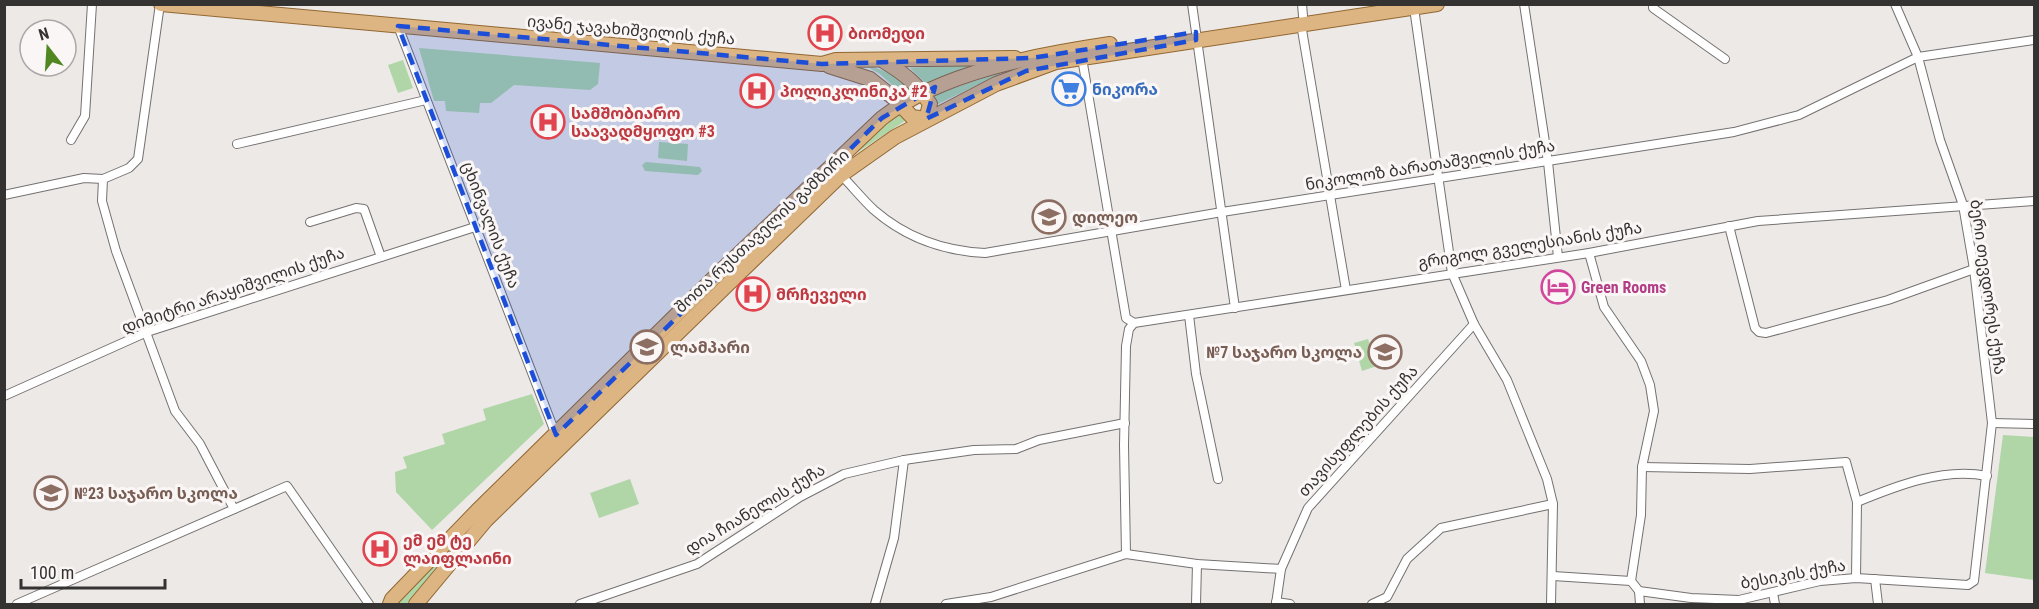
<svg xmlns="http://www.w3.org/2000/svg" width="2039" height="609" viewBox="0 0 2039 609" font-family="'Roboto Condensed','Noto Sans Georgian',sans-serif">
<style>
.green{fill:#b0d6a8}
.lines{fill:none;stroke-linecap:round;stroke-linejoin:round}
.minor-casing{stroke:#757170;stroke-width:10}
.primary-casing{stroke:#926731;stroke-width:16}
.minor{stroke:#fff;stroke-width:8}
.primary{stroke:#dcb583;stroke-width:14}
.marked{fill:#1d4ed8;fill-opacity:0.2;stroke:#1d4ed8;stroke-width:4.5;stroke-dasharray:12 8;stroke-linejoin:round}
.labels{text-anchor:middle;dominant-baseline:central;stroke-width:6;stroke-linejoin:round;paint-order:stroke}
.street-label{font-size:16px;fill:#343332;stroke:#faf6f5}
.health-label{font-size:16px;font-weight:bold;fill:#be3a42;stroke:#faf6f5;text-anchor:start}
.shop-label{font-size:16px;font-weight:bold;fill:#366cbe;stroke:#faf6f5;text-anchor:start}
.education-label{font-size:16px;font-weight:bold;fill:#785e54;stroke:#faf6f5;text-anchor:start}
.hotel-label{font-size:16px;font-weight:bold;fill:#b23c85;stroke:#faf6f5;text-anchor:start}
</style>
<rect width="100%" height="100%" fill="#ede9e7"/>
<g class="green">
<path d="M419,48L600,63L598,84L590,90L514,85L491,103H480L479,113L446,111L445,101H434Z"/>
<path d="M403,60L413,88L398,93L388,65Z"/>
<path d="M990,63L926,84L910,68Z"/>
<path d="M866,66C886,69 897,77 912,90L903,95L880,74Z"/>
<path d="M999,73L1000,74L938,104L934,95Z"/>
<path d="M899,113L905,121L852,156Z"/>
<path d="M659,142L688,144L687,161L658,158Z"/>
<path d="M646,162L700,167L702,171L698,175L645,171L642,165Z"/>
<path d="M1368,339L1377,366L1362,371L1354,343Z"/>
<path d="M532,394L544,424L432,530L396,492L395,472L407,468L403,457L445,444L442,434L486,420L483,409Z"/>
<path d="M2003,435L2034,437V580L1985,573Z"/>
<path d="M630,479L639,504L599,518L590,493Z"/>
<path d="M457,540L408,604H397Z"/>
</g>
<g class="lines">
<defs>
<g id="minor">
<path d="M160,4L138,159L129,168L103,179L102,201L116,251L175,411L200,444L234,509"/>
<path d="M1192,4L1235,308"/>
<path d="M1302,4L1303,16"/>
<path d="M1524,4L1548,162L1558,257"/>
<path d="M1653,4V8L1725,59"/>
<path d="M1414,8L1452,273L1474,324L1507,380L1547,479L1553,504L1551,604"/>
<path d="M1301,24L1346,290"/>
<path d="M398,26L556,435"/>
<path d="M1082,58L1126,318L1134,323"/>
<path d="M71,140L85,116L92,4"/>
<path d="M237,144L426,100"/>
<path d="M841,175C852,186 862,199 874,210C905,237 944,251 985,253L1222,212L1734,132L1799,115L1918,57L2034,40"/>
<path d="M4,195L84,178L103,179"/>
<path d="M310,222L356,208L364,209L381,257"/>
<path d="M1729,226L1755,328L1759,332L1766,333L1888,300L1974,269"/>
<path d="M1589,253L1604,307L1641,361L1650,385L1654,411L1642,467L1641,515L1631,581"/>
<path d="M1189,315L1196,374L1218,479"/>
<path d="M4,396L147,332L475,227"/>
<path d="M1992,423L2034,424"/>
<path d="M1642,467L1750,469L1846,462L1857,502L1856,578"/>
<path d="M1857,502C1896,486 1944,467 1987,476"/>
<path d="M1126,554L1124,445L1126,346L1129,329L1134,323L1589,253L1758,221L2034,201"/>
<path d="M1553,576L1631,581L1639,591L1691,598L1739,600L1820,581L1856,578L1968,585L1974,581L1992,423L1974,269L1963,205L1940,140L1918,57L1895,4"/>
<path d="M1875,579L1878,604"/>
<path d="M1639,591L1640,604"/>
<path d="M1773,593L1775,604"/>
<path d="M1276,602L1290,604"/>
<path d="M17,604L287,486L369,604"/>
<path d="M580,604L697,564L800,497L844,474L904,460L974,450L1016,449L1039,440L1125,423"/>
<path d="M875,604L894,538L904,460"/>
<path d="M946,604L991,597L1126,554L1197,564L1281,569"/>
<path d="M1196,604L1197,564"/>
<path d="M1276,604L1281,569L1308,508L1474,324"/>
<path d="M1372,604L1387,597L1407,559L1441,528L1553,504"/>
</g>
<g id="primary">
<path d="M161,4L822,64L836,60L1015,58"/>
<path d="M885,62C905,74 918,85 930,104L926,119"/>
<path d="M829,66L870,79L895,99L912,117L926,119"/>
<path d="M390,604L392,599L477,511L724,268L882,118C942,72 1036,55 1110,44"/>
<path d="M416,604L486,520L726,286L841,175L895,137L996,84L1056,62L1437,4"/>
</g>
</defs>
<use href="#minor" class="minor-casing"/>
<use href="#primary" class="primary-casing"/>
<use href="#minor" class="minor"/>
<use href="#primary" class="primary"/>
</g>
<path class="marked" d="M398,26L822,64L1032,58L1196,32V40L1026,71L926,119L935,87L882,118L556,435Z"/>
<defs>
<symbol id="hospital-ring" viewBox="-11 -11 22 22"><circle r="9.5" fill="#faf6f5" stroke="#e0444e" stroke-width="1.5"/><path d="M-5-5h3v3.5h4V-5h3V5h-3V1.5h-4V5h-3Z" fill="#e0444e"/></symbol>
<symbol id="supermarket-ring" viewBox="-11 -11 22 22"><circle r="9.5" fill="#faf6f5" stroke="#3f7fe0" stroke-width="1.5"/><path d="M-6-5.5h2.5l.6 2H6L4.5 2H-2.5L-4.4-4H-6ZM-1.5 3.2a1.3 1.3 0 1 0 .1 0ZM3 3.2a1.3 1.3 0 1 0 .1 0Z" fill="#3f7fe0"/></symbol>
<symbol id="school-ring" viewBox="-11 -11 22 22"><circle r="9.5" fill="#faf6f5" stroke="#8d6e63" stroke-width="1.5"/><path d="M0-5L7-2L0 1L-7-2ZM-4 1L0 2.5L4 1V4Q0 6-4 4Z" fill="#8d6e63"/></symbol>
<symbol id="hotel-ring" viewBox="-11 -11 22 22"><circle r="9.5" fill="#faf6f5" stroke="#d1479c" stroke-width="1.5"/><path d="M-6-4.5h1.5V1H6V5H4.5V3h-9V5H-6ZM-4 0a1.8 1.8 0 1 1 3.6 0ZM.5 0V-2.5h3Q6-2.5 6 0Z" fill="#d1479c"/></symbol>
</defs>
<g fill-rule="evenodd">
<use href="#hospital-ring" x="806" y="14" width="38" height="38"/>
<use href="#supermarket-ring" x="1050" y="70" width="38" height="38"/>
<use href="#hospital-ring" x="738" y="72" width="38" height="38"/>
<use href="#hospital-ring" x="529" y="103" width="38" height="38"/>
<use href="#school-ring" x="1030" y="198" width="38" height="38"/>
<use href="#hotel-ring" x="1539" y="268" width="38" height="38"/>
<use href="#hospital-ring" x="734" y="275" width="38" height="38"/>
<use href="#school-ring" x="628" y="328" width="38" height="38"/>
<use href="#school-ring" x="1366" y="333" width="38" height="38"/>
<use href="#school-ring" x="32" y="474" width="38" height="38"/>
<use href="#hospital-ring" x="361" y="530" width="38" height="38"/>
</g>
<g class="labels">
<g class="street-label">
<text transform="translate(631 30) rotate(5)">ივანე ჯავახიშვილის ქუჩა</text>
<text transform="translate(1430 165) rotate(-9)">ნიკოლოზ ბარათაშვილის ქუჩა</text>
<text transform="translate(491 225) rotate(69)">ცხინვალის ქუჩა</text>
<text transform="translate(762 231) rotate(-43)">შოთა რუსთაველის გამზირი</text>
<text transform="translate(1530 245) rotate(-9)">გრიგოლ გველესიანის ქუჩა</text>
<text transform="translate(1988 287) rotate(82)">ბერი თევდორეს ქუჩა</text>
<text transform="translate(233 290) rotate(-19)">დიმიტრი არაყიშვილის ქუჩა</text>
<text transform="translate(1358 431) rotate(-48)">თავისუფლების ქუჩა</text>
<text transform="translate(755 509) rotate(-31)">დია ჩიანელის ქუჩა</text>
<text transform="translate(1793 574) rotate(-10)">ბესიკის ქუჩა</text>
</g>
<g class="health-label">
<text x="848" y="33">ბიომედი</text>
<text x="780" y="91">პოლიკლინიკა #2</text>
<text x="571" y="113">სამშობიარო<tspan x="571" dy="18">საავადმყოფო #3</tspan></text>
<text x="776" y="294">მრჩეველი</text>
<text x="403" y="540">ემ ემ ტე<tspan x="403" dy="18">ლაიფლაინი</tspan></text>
</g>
<g class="shop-label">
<text x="1092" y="89">ნიკორა</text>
</g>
<g class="education-label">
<text x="1072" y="217">დილეო</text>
<text x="670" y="347">ლამპარი</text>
<text x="1362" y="352" text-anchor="end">№7 საჯარო სკოლა</text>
<text x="74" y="493">№23 საჯარო სკოლა</text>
</g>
<g class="hotel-label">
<text x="1581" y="287">Green Rooms</text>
</g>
</g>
<rect width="2039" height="609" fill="none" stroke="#343332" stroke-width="12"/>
<g transform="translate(48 48) rotate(343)"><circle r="28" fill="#faf6f5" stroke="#aba8a7" stroke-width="1.5"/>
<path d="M0-4.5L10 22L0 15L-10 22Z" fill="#518721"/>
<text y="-9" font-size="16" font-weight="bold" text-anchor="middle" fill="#343332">N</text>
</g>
<path d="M21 579v9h144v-9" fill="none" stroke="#343332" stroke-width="3"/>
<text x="30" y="579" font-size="18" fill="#343332" stroke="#faf6f5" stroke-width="4.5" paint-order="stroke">100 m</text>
</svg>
